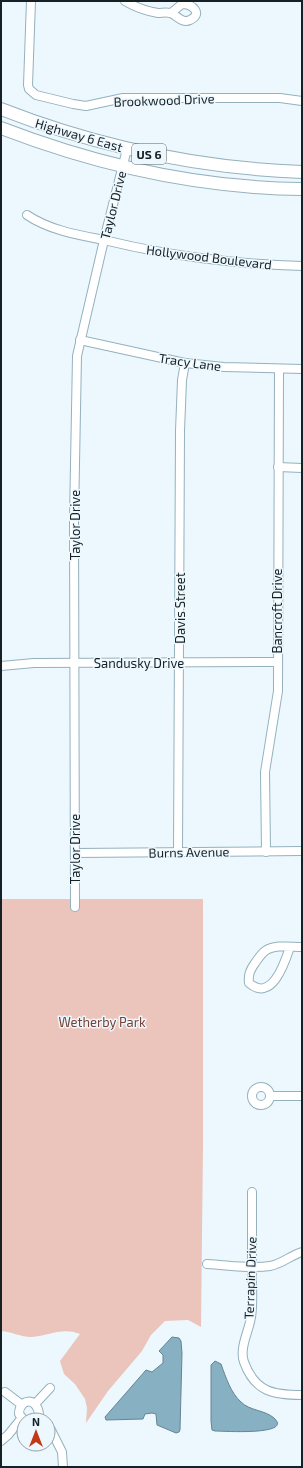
<svg xmlns="http://www.w3.org/2000/svg" width="303" height="1468" viewBox="0 0 303 1468" font-family="'Exo 2',sans-serif">
<style>
.green{fill:#ebc4bb}
.water{fill:#87b0c2;stroke:#658593}
.lines{fill:none;stroke-linecap:round;stroke-linejoin:round}
.minor-casing{stroke:#94b1bd;stroke-width:10}
.primary-casing{stroke:#94b1bd;stroke-width:14}
.minor{stroke:#fff;stroke-width:8}
.primary{stroke:#fff;stroke-width:12}
.labels{text-anchor:middle;dominant-baseline:central;stroke-width:3;stroke-linejoin:round;paint-order:stroke}
.shield{fill:#ecf8fe;stroke:#566267;stroke-width:1}
.shield-label{font-size:12px;font-weight:bold;fill:#162126}
.street-label{font-size:13px;fill:#162126;stroke:#ecf8fe}
.park-label{font-size:13px;fill:#7a4135;stroke:#ecf8fe}
</style>
<rect width="100%" height="100%" fill="#ecf8fe"/>
<path class="green" d="M1,899H203V1145L201,1327L188,1320L165,1321L151,1335L142,1351L108,1391L86,1423L87,1408L85,1399L75,1384L64,1374L60,1361L80,1334C61,1327 50,1336 31,1337C21,1337 12,1332 1,1331Z"/>
<g class="water">
<path d="M172,1337L179,1338L181,1341L182,1353L180,1430L179,1432L176,1433L157,1425L156,1414L152,1413L145,1414L143,1419L106,1420L105,1417L146,1370L152,1372L163,1363V1355L159,1351Z"/>
<path d="M215,1361L221,1364C226,1378 231,1393 241,1402C250,1411 265,1410 274,1418C294,1436 221,1431 215,1431L212,1430L211,1421V1365Z"/>
</g>
<g class="lines">
<defs>
<g id="minor">
<path d="M31,1L28,85L29,89L36,95L73,104L86,106L123,98H280L302,101"/>
<path d="M125,1C135,7 146,11 158,13C162,13 166,12 170,13C177,15 182,24 190,20C203,14 193,4 182,4L171,13"/>
<path d="M27,215C49,230 78,235 104,240C169,256 235,264 302,266"/>
<path d="M80,340L185,363L224,367L302,369"/>
<path d="M278,467L302,468"/>
<path d="M1,666L34,663L277,662"/>
<path d="M266,852L265,772L278,691L279,369"/>
<path d="M76,853L302,851"/>
<path d="M178,853L180,431L182,380L185,363"/>
<path d="M75,907L74,519L77,356L104,240L127,149"/>
<path d="M290,947C285,962 272,1003 249,983C248,975 250,970 255,963C258,959 261,954 265,951C275,944 291,947 302,947"/>
<circle cx="261" cy="1096" r="9"/>
<path d="M270,1096H302"/>
<path d="M252,1192C252,1222 252,1251 252,1281C252,1293 253,1306 251,1317C249,1331 239,1348 244,1362C255,1392 273,1395 302,1395"/>
<path d="M207,1264C228,1265 250,1269 270,1266C282,1264 291,1255 302,1252"/>
<path d="M5,1392L22,1405"/>
<path d="M35,1404L50,1388"/>
<path d="M24,1420L19,1414C19,1398 37,1397 39,1414L35,1420"/>
<path d="M48,1427L51,1430L62,1452L63,1467"/>
<path d="M1,1441L8,1435L21,1419"/>
</g>
<g id="primary">
<path d="M1,109C98,147 198,168 302,172"/>
<path d="M1,128C97,165 199,188 302,189"/>
</g>
</defs>
<use href="#minor" class="minor-casing"/>
<use href="#primary" class="primary-casing"/>
<use href="#minor" class="minor"/>
<use href="#primary" class="primary"/>
</g>
<g class="labels">
<rect class="shield" x="132" y="144" width="34" height="20" rx="3"/>
<g class="shield-label">
<text x="149" y="154">US 6</text>
</g>
<g class="street-label">
<text transform="translate(164 100) rotate(-2)">Brookwood Drive</text>
<text transform="translate(79 135) rotate(16)">Highway 6 East</text>
<text transform="translate(113 205) rotate(-76)">Taylor Drive</text>
<text transform="translate(209 257) rotate(7)">Hollywood Boulevard</text>
<text transform="translate(190 362) rotate(8)">Tracy Lane</text>
<text transform="translate(75 525) rotate(-90)">Taylor Drive</text>
<text transform="translate(180 608) rotate(-90)">Davis Street</text>
<text transform="translate(277 611) rotate(-90)">Bancroft Drive</text>
<text x="139" y="663">Sandusky Drive</text>
<text transform="translate(75 849) rotate(-90)">Taylor Drive</text>
<text transform="translate(189 852) rotate(-1)">Burns Avenue</text>
<text transform="translate(250 1278) rotate(-88)">Terrapin Drive</text>
</g>
<g class="park-label">
<text x="102" y="1022">Wetherby Park</text>
</g>
</g>
<rect width="303" height="1468" fill="none" stroke="#162126" stroke-width="4"/>
<g transform="translate(36 1432)"><circle r="19" fill="#ecf8fe" stroke="#96a2a8"/>
<path d="M0-3L7 15L0 10L-7 15Z" fill="#c23819"/>
<text y="-6" font-size="11" font-weight="bold" text-anchor="middle" fill="#162126">N</text>
</g>
</svg>
